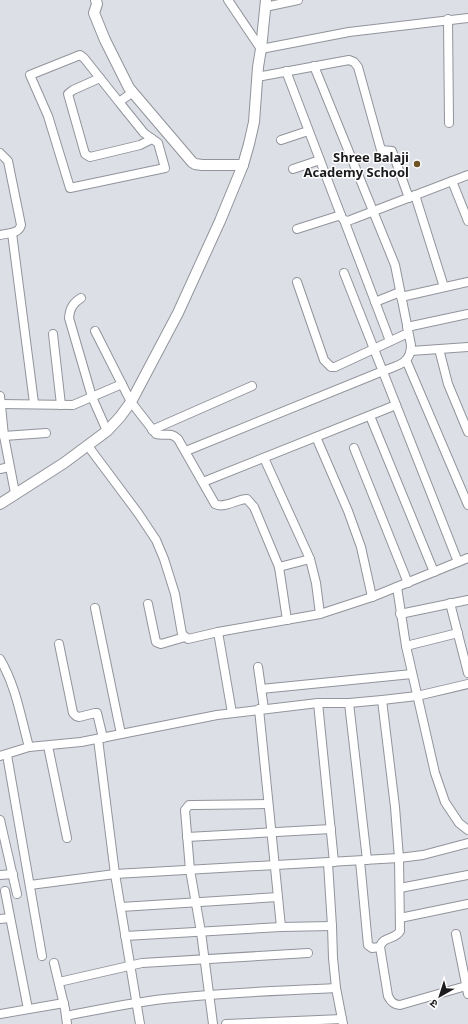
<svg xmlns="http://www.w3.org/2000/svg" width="468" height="1024" viewBox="0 0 468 1024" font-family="'Noto Sans','Noto Sans Devanagari',sans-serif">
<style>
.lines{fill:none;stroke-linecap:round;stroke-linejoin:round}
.minor-casing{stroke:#92949b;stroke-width:10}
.tertiary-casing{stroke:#92949b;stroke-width:12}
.minor{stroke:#fff;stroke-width:8}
.tertiary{stroke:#fff;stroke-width:10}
.poi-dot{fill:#6f5426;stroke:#fff;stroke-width:1.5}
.labels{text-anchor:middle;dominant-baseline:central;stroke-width:3;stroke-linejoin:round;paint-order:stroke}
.poi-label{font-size:13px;font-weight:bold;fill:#1b1b1e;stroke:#fff;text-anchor:end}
</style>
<rect width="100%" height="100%" fill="#dddfe7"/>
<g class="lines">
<defs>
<g id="minor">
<path d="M228,0L261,49L349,32L468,18"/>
<path d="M265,7L298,0"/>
<path d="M448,19L449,123"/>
<path d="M286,71L342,218C346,222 348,221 353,219L468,175"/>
<path d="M257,77L349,60L354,62L358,67L381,150L392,151L409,198"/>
<path d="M100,78L73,90L68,94L85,154L90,157L140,145L152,139"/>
<path d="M119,102L84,58L80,55L30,75L48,116L70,188L165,168L158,143L144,133L119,102L133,92"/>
<path d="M281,140L308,131"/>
<path d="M0,153L8,161L21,225C19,234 8,233 0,235"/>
<path d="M293,169L320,160"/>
<path d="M452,181L468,221"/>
<path d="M415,195L444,287"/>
<path d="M344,220L390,341"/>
<path d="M297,229L341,215"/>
<path d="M12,233L34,403"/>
<path d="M344,273L458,562"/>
<path d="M297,282L324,360L331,367H335L408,333"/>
<path d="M401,297L468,282"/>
<path d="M81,298C73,303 70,308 69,318L92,397L107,431"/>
<path d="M375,302L400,292"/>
<path d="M407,327L468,314"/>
<path d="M95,331L131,402L156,434C166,437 169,431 178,439L215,504C224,509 237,499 247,499L254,507L279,567L287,620"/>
<path d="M53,334L61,405"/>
<path d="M439,349L448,384L468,432"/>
<path d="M411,351L468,347"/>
<path d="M406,360L468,505"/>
<path d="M0,396L4,436L15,493"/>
<path d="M0,404L73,405L122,384"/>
<path d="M370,416L434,572"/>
<path d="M152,430L252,386"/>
<path d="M4,436L46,433"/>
<path d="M316,437L348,511L361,547L372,597"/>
<path d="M88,446L138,513L156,540L164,559L175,594L182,634L188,639L218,632L320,614L372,597L468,558"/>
<path d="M354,448L408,583"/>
<path d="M186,451L383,371C398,365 411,364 411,345L395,265L314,66"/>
<path d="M264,458L310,559L316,583L320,614"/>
<path d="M0,469L9,467"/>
<path d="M203,482L396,405"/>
<path d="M279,567L310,559"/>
<path d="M397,587L406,646L435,773L445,802L459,823L468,830"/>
<path d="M450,603L468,673"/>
<path d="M148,604L156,642L161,644L185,637"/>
<path d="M95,608L121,734"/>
<path d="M400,614L468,600"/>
<path d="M218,632L232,713"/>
<path d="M59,644L73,713L76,716L79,717L95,713H97L103,738"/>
<path d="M406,646L458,633"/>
<path d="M0,659C16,686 21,718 29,747"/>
<path d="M258,667L264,709"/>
<path d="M261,689L412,674"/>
<path d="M382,700L395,807L399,858L400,931C395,940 383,936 380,947L388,996C391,1002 394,1005 400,1005L466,986"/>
<path d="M318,703L334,862"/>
<path d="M349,703L367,860"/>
<path d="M259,709L281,927"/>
<path d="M98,739L115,874L140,1024"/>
<path d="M48,746L67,838"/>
<path d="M7,755L42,956"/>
<path d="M0,756L29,747L81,742L217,715L318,703H349L382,700L417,696L468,684"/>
<path d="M0,820L17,894"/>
<path d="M187,837L331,829"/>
<path d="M360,861L368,945L372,948L380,947"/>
<path d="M328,863L332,926L333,958L336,988L343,1024"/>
<path d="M0,875L13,874"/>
<path d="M30,885L115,874L399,858L423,855L468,843"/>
<path d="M400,888L468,875"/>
<path d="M5,891L28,1009"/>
<path d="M121,907L278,897"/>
<path d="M400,918L468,904"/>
<path d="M0,919L10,918"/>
<path d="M456,934L468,994"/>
<path d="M125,936L281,927L332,926"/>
<path d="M54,963L65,1009L67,1024"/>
<path d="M59,982L142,963L308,953"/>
<path d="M0,1014L64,1003"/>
<path d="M66,1016C102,1009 138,1001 174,998C228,992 282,991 336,988"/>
<path d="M213,1024L201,932L190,870L185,810L189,805H194L268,804"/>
<path d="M226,1024L342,1019"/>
</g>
<g id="tertiary">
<path d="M96,0L97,4L94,13L105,40L129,88L192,162L195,164L202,165H243"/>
<path d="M0,504L64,463L107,431L120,417L131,402L178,313L220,221L243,165L249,144L254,122L258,67L261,49L266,0"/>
</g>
</defs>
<use href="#minor" class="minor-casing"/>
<use href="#tertiary" class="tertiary-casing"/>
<use href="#minor" class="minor"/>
<use href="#tertiary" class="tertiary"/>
</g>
<circle class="poi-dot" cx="417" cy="164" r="4"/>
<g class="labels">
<g class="poi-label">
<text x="409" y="157">Shree Balaji<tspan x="409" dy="15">Academy School</tspan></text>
</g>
</g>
<g transform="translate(440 996) rotate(219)" stroke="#ffffff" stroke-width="3" paint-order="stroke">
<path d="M0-3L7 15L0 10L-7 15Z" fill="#1b1b1e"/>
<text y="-6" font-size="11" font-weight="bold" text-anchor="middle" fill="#1b1b1e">उ</text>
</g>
</svg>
